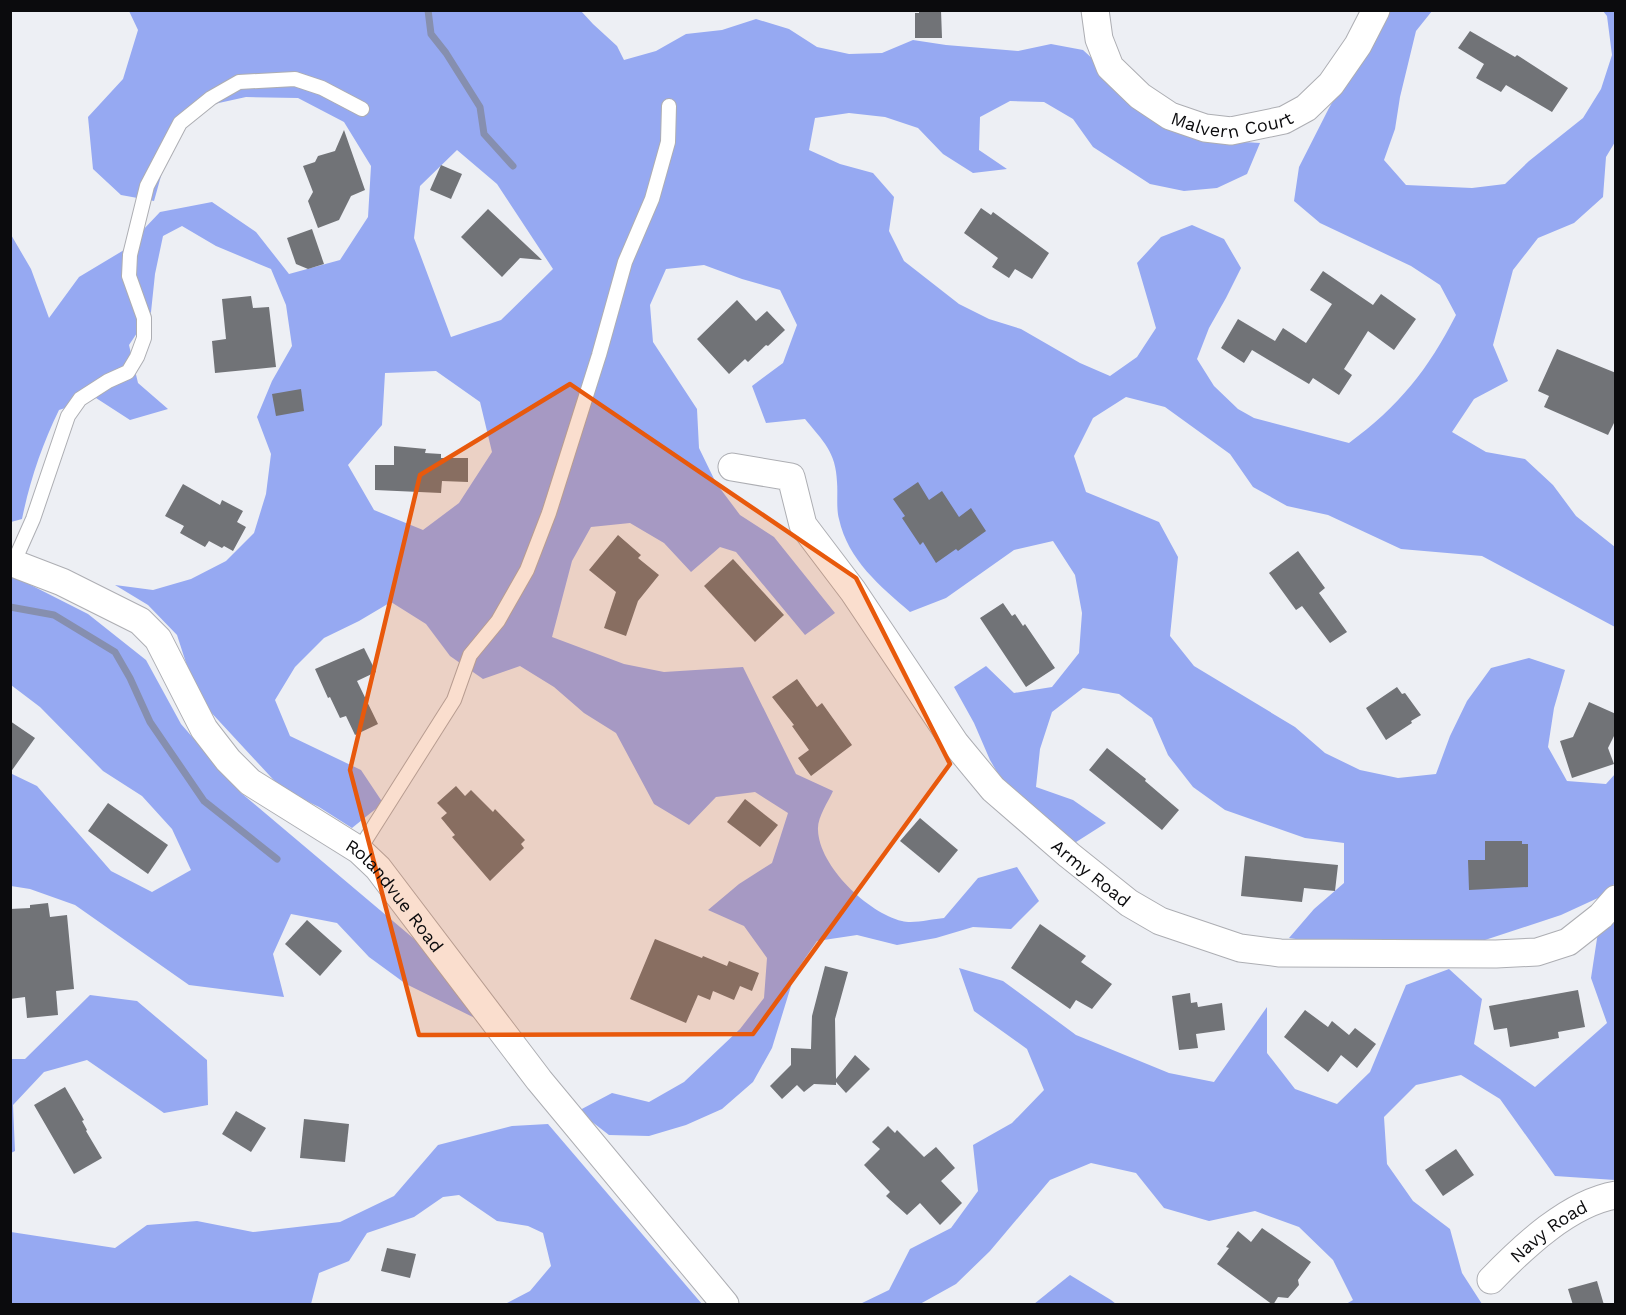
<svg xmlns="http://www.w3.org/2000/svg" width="1626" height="1315" viewBox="0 0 1626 1315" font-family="'Work Sans',sans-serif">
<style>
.forest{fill:#96a9f2;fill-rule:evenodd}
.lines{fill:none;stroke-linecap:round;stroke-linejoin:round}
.stream{stroke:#868faf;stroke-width:7}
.building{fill:#717377}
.lane-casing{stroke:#adaeb3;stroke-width:16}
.street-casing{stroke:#adaeb3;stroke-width:29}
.lane{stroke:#fff;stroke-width:14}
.street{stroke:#fff;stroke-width:27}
.marked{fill:#e8590c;fill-opacity:0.2;stroke:#e8590c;stroke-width:4.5;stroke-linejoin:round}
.labels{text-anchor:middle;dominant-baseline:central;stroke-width:5;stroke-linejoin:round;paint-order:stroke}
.street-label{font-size:18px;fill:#0b0b0d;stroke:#edeff4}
</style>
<rect width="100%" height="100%" fill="#edeff4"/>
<g class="forest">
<path d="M129,11H581L593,24L617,46L624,60L656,51L686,34L722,30L756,19L789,29L817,47L849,54L882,53L913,40L946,45L1018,51L1051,44L1083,50L1108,73L1228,141L1260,143L1247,174L1217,188L1184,191L1150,184L1093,147L1073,119L1044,102L1010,101L980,117L979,150L1007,169L973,173L943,154L918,128L885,117L849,113L815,118L809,150L840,164L873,173L894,197L889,231L904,261L959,304L989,319L1021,329L1080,363L1110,376L1137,357L1156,328L1137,263L1161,237L1192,225L1224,239L1241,268L1226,298L1209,328L1197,359L1214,386L1238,409L1254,418L1349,443C1399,406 1428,370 1456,315L1440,285L1411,266L1320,223L1294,201L1299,167L1329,108L1385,11H1432L1416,31L1400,97L1395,129L1384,160L1406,185L1472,188L1505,184L1529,161L1583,118L1601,89L1612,55L1607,16L1603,11H1615V142L1606,157L1603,197L1574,223L1538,238L1513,270L1493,345L1508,381L1474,399L1452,432L1486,452L1525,459L1553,485L1576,516L1615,547V627L1482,556L1401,549L1328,515L1287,506L1253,487L1230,454L1165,407L1126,397L1093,418L1074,456L1086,492L1159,522L1178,557L1170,636L1194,666L1295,727L1325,753L1360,770L1398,778L1436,774L1450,736L1467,701L1491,668L1529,658L1565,670L1554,708L1548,747L1567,781L1606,784L1615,774V881L1611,892L1561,915L1485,940L1447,944H1328L1289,938L1314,909L1344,883V843L1305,838L1225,810L1193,787L1168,755L1152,718L1119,694L1083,688L1052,712L1040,749L1036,787L1073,800L1106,823L1073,844L1010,794L990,760L974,723L954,687L986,666L1014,693L1052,687L1079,653L1082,613L1075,575L1053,541L1014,550L946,598L910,612C880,586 848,560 839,519C836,508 838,494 837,482C836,452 823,441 805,419L766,423L752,386L783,363L797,325L780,290L742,279L704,265L666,269L650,305L653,342L697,409L699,448L716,483L740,515L774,537L835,613L805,635L736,552L720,547L691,572L664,543L630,523L591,527L572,561L552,637L624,664L664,672L743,667L796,774L833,791C828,802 817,818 818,830C819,866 868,913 902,921C913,924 932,919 944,918L978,878L1017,867L1039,901L1011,929L973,927L936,938L897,945L857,935L817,941L795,973L772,1048L753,1082L722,1109L686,1125L649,1136L609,1135L578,1111L612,1093L649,1102L684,1082L740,1029L764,998L767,958L744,926L708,910L739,884L772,863L788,813L755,792L716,797L689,825L654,804L616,733L584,713L554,687L520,666L483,679L450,656L426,624L391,602L359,621L324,638L295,667L275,700L290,736L361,770L383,803L352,828L319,807L282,789L207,708L189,672L177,635L148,605L115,585L153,590L191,579L226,561L254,533L266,494L271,454L257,417L272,381L292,346L286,305L271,269L216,246L182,226L163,236L155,274L151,312L129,345L138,383L168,409L130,420L96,398L59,410C42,445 30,480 22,519L11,522L10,233L31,269L49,318L79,277L124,250L160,212L212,202L256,232L289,274L340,260L368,217L371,166L344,122L298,98L246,97L196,108L168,151L154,201L121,195L93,169L88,117L123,79L138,30ZM457,150L497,184L553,269L501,320L451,337L414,238L420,186ZM436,371L480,402L492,452L459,503L423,530L374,510L348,465L382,425L385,373Z"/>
<path d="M11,575L88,614L146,660L181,724L240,792L432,954L489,1025L406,984L369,957L337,923L291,914L273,954L284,997L189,985L75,905L30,889L11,886L10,773L37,786L111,871L152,892L191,870L172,829L142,796L103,771L40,707L11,685Z"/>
<path d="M1615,914V1180L1555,1176L1500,1099L1461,1075L1416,1085L1384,1117L1387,1164L1413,1201L1450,1229L1462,1273L1482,1304H1346L1353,1300L1333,1260L1299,1227L1255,1211L1209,1221L1164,1208L1136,1173L1091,1163L1050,1180L990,1251L956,1284L920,1304H860L889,1290L910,1249L951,1228L978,1191L973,1145L1012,1123L1044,1090L1027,1049L974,1011L959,968L1003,981L1076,1035L1169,1073L1214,1082L1267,1007V1053L1295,1089L1337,1104L1370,1072L1406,985L1449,969L1482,999L1474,1044L1535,1087L1607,1023L1591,978L1598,932Z"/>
<path d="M90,995L137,1001L207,1060L208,1105L164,1113L87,1060L44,1072L13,1105L15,1151L11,1153V1059H25Z"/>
<path d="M548,1124L702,1304H505L530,1291L551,1266L543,1233L528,1226L497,1221L459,1195L443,1197L414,1217L367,1233L349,1261L319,1273L311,1304H11V1232L115,1248L147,1225L197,1221L253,1232L340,1222L394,1196L438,1145L512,1126Z"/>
<path d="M1070,1275L1111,1300L1116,1304H1034Z"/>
</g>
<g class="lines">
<g class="stream">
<path d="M428,10L431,34L446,53L480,107L484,134L513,166"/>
<path d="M10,607L54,615L115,652L130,678L150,722L204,801L277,859"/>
</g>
</g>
<g class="building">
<path d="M919,10H941L942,38H915V13H919Z"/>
<path d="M1470,31L1515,57L1517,55L1568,88L1552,112L1506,85L1501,92L1476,78L1484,64L1458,48Z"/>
<path d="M344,130L365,190L351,196L339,220L318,228L308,201L313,192L303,166L315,162L318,156L335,151Z"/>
<path d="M441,165L462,174L451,199L430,190Z"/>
<path d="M981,208L991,215L993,212L1049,253L1032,279L1015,269L1009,278L992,267L998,258L964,233Z"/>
<path d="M488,209L542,260L520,258L502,277L461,237Z"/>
<path d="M312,229L324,264L308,269L296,264L287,238Z"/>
<path d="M1323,271L1373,305L1381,294L1416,319L1394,350L1368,331L1344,369L1352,375L1339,395L1313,378L1309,384L1252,350L1244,363L1221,348L1238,319L1275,341L1283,328L1306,343L1332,304L1310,290Z"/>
<path d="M251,296L253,308L269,307L276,367L215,373L212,341L226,339L222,299Z"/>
<path d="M737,300L756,321L767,311L785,330L768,346L766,345L748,362L745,359L729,374L697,339Z"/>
<path d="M1557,349L1616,373V419L1608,435L1544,407L1549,396L1538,391Z"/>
<path d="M301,389L304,411L276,416L272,394Z"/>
<path d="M394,446L426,449L425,453L441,454V458H468V482L442,481L441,493L375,490V465H394Z"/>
<path d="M918,482L929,500L942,491L959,517L971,508L986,531L958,551L956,549L936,563L923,542L920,545L902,518L905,516L893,499Z"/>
<path d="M183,484L220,505L222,500L243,511L237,522L246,527L233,551L224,546L222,548L209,541L205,547L180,533L184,526L165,516Z"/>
<path d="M618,535L641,555L638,558L659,575L638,601L626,636L604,628L616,592L589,570Z"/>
<path d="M1298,551L1325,588L1319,593L1347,632L1330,643L1302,606L1296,610L1269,573Z"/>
<path d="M733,559L784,615L755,642L704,586Z"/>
<path d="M1003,603L1012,616L1015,614L1023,626L1025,624L1055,668L1026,687L980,618Z"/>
<path d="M364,648L376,672L357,681L378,724L355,735L346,716L340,718L330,697L328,698L315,669Z"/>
<path d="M797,679L817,707L822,703L852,745L811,776L798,758L809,750L792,726L794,725L772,697Z"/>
<path d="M1397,687L1402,694L1405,693L1421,715L1411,721L1412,723L1386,740L1366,708Z"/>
<path d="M1589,702L1616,714V732L1608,748L1614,764L1572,778L1560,741L1573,737Z"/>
<path d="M10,721L35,738L10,773Z"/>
<path d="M1107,748L1146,779L1145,781L1179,810L1162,830L1089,770Z"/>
<path d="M456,786L465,796L471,790L493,812L495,809L525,840L521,844L524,848L490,881L452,837L455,835L441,818L447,813L437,803Z"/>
<path d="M745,799L778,825L760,847L727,822Z"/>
<path d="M108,803L168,845L148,874L88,831Z"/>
<path d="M920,818L958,850L939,873L900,841Z"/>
<path d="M1485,841H1522V844H1528V887L1469,890L1468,860H1485Z"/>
<path d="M1245,856L1338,865L1335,891L1304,888L1302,902L1241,896Z"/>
<path d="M48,903L50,917L67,915L74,989L56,991L58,1015L27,1018L25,997L10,999V909L30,908V905Z"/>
<path d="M307,920L342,951L320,976L285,944Z"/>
<path d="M1040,924L1086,956L1081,962L1112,984L1092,1009L1076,1000L1070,1009L1011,968Z"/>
<path d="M655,939L702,958L703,956L727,966L729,961L759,973L752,991L740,986L734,1000L713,991L710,1000L698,995L686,1023L630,999Z"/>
<path d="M825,966L848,972L835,1019L836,1079L855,1055L870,1069L846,1093L836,1082V1085L814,1084L804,1092L797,1085L782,1099L770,1086L791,1065V1048L811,1049L812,1016Z"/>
<path d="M1578,990L1585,1027L1558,1032L1559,1038L1510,1047L1507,1028L1494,1030L1489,1006Z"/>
<path d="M1190,993L1191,1003L1197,1002L1198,1007L1222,1003L1225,1030L1196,1034L1198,1048L1179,1050L1172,996Z"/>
<path d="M1305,1010L1328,1027L1332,1021L1349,1035L1355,1028L1376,1044L1357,1068L1341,1055L1328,1072L1284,1037Z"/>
<path d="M65,1087L84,1120L82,1121L87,1130L86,1131L102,1158L74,1174L34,1105Z"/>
<path d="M236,1111L266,1128L251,1152L222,1134Z"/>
<path d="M304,1119L349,1124L345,1162L300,1158Z"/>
<path d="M888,1126L895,1133L897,1130L924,1157L936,1147L955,1168L941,1181L962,1203L940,1225L920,1203L907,1215L886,1196L890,1192L864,1165L880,1149L872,1142Z"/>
<path d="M1456,1149L1474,1175L1443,1196L1425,1170Z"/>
<path d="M1262,1228L1311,1262L1298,1280L1299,1285L1288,1298L1278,1297L1273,1305L1217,1264L1229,1248L1226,1247L1238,1231L1251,1242Z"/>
<path d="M387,1248L416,1254L410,1278L381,1271Z"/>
<path d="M1597,1281L1604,1305H1573L1568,1289Z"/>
</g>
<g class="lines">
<defs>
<g id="lane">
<path d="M13,564L33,519L68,416L80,399L108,381L128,372L137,357L144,338V318L129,276L130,255L147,186L180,123L211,98L239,82L295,79L322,88L362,109"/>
<path d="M359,850L454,700L470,655L498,621L527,570L549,513L599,355L625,262L652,199L668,142L669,106"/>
</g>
<g id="street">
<path id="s1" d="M1095,10L1099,39L1110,67L1140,96L1170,116L1205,128L1231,131L1284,120L1306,108L1331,84L1358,45L1376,10"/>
<path id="s2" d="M732,467L791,477L803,525L853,591L955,743L993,789L1069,855L1129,903L1160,921L1240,948L1280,953L1496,954L1537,952L1568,942L1601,916L1616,899"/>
<path id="s3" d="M10,562L62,582L140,621L158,639L204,729L228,760L250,782L359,850L378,868L539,1080L725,1304"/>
<path id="s4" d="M1491,1280C1523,1247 1569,1203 1616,1195"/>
</g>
</defs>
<use href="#lane" class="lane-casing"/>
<use href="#street" class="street-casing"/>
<use href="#lane" class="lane"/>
<use href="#street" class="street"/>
</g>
<path class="marked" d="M570,384L856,578L950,764L753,1034L419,1035L350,770L420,475Z"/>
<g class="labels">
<g class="street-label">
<text stroke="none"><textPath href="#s1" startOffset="201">Malvern Court</textPath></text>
<text stroke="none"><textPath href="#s2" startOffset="564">Army Road</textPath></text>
<text stroke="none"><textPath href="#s3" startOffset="526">Rolandvue Road</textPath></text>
<text stroke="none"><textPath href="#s4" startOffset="76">Navy Road</textPath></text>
</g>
</g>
<rect width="1626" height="1315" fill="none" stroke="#0b0b0d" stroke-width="24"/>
</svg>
